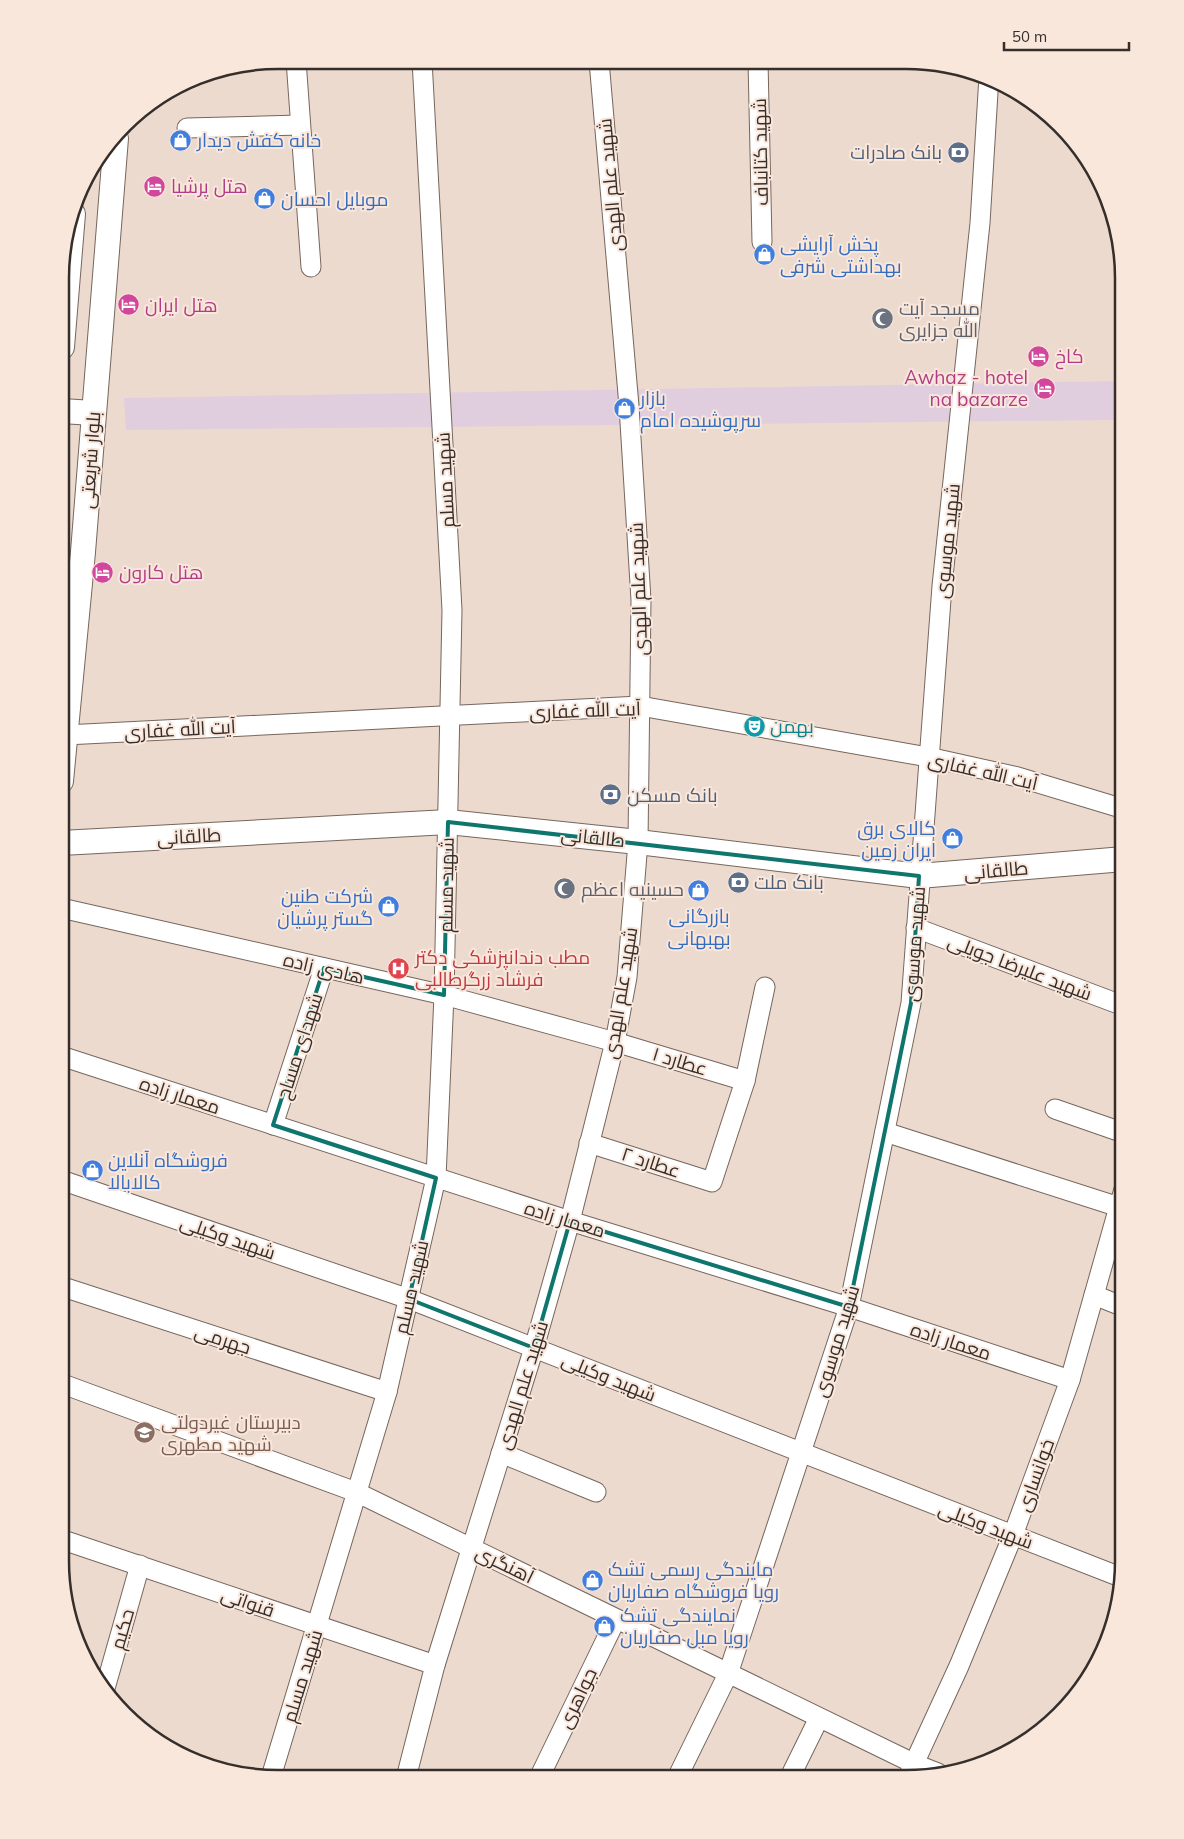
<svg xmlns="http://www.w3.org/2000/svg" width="1184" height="1839" viewBox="0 0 1184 1839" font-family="Mulish,Cairo,sans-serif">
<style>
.commercial{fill:#e0cedf}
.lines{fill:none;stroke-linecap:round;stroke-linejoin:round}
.minor-casing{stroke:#76665c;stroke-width:21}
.major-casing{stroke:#76665c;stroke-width:26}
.minor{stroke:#fff;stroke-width:19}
.major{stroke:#fff;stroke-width:24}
.marked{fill:none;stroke:#0f766e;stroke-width:4;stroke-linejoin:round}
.labels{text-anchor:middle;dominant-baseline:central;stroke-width:4;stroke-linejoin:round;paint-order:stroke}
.shop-label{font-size:19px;fill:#366cbe;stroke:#fae7dc;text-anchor:start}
.street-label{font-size:19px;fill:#352e2a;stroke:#fae7dc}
.service-label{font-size:19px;fill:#4e5e75;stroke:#fae7dc;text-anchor:start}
.hotel-label{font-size:19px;fill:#b23c85;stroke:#fae7dc;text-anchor:start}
.worship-label{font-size:19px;fill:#5b616d;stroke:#fae7dc;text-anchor:start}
.culture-label{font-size:19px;fill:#0d838f;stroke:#fae7dc;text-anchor:start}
.health-label{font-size:19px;fill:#be3a42;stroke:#fae7dc;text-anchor:start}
.education-label{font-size:19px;fill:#785e54;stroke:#fae7dc;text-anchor:start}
.rim{fill:none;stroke:#352e2a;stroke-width:2.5}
</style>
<rect width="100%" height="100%" fill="#eddacf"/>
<path class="commercial" d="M1124,381V420L126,430L124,398Z"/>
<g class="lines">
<defs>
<g id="minor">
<path d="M296,60L311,267"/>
<path d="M758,61L762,242"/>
<path d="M187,128L300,125"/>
<path d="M65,735L640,706L928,757L1018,777L1124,809"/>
<path d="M61,908L444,995L615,1042L745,1081"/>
<path d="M916,928L1124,1006"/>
<path d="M61,1056L570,1221L849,1307L1070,1380"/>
<path d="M1055,1109L1124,1133"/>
<path d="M273,1125L324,968"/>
<path d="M885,1132L1119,1207"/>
<path d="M589,1143L712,1182L745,1081L765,987"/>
<path d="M61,1180L409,1299L1123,1578"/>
<path d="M60,1286L387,1392"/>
<path d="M1094,1295L1124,1307"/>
<path d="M60,1383L356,1492L915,1764L938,1773"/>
<path d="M501,1453L596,1492"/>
<path d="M60,1539L435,1665"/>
<path d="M104,1692L140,1565"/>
<path d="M271,1777L387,1392L436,1178L444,995L452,610L422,60"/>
<path d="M406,1778L435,1665L534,1348L570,1221L615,1042L627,977L638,842L641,600L629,406L599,61"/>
<path d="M539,1778L616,1619"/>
<path d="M677,1778L728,1674L849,1307L911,1003L942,586L980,223L989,76"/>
<path d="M789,1779L819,1718"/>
<path d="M907,1779L959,1666L1013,1535L1070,1380L1124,1189"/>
</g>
<g id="major">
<path d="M62,347L73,214"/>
<path d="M62,411L93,413"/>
<path d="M61,781L83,552L116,138"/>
<path d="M61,843L448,822L638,842L919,876L1124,859"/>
</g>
</defs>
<use href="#minor" class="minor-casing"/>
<use href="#major" class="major-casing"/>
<use href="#minor" class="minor"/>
<use href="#major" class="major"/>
</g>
<path class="marked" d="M448,822L919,876L911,1003L849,1307L570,1221L534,1348L409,1299L436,1178L273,1125L324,968L444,995Z"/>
<defs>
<symbol id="shop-disc" viewBox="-11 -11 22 22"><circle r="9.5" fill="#3f7fe0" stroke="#fae7dc"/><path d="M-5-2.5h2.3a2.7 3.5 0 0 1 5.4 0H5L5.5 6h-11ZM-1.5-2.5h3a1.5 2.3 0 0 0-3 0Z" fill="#fff"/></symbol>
<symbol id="bank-disc" viewBox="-11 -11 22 22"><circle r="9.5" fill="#5c6f8a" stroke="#fae7dc"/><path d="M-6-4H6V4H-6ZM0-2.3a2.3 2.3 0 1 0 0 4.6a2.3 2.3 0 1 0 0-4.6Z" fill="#fff"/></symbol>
<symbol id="hotel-disc" viewBox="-11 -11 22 22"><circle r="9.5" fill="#d1479c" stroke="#fae7dc"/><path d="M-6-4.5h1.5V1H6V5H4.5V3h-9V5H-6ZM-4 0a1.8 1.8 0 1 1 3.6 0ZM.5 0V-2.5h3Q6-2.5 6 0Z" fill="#fff"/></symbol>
<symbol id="mosque-disc" viewBox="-11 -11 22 22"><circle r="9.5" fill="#6b7280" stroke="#fae7dc"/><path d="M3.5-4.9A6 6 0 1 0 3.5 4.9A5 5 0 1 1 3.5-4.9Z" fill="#fff"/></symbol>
<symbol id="theatre-disc" viewBox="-11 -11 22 22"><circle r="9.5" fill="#0f9aa8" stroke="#fae7dc"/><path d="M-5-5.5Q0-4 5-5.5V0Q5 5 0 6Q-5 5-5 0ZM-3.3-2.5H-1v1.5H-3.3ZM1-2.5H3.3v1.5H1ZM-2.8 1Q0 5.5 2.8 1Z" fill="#fff"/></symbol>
<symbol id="hospital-disc" viewBox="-11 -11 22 22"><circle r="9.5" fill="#e0444e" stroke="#fae7dc"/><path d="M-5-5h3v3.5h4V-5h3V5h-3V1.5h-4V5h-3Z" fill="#fff"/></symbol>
<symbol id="school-disc" viewBox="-11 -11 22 22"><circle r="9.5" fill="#8d6e63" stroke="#fae7dc"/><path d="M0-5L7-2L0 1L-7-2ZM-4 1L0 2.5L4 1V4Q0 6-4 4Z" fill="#fff"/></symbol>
</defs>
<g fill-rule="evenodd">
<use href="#shop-disc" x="168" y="128" width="25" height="25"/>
<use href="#bank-disc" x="946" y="140" width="25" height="25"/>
<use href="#hotel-disc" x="142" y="174" width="25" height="25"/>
<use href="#shop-disc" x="252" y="186" width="25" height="25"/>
<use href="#shop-disc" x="752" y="242" width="25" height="25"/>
<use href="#hotel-disc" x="116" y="292" width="25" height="25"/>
<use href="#mosque-disc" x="870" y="306" width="25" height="25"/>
<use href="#hotel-disc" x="1026" y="344" width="25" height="25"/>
<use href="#hotel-disc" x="1032" y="376" width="25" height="25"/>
<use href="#shop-disc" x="612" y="396" width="25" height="25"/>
<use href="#hotel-disc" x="90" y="560" width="25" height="25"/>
<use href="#theatre-disc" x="742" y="714" width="25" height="25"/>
<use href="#bank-disc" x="598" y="782" width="25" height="25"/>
<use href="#shop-disc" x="940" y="826" width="25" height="25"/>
<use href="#bank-disc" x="726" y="870" width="25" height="25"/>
<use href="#mosque-disc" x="552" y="876" width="25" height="25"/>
<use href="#shop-disc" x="686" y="878" width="25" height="25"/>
<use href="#shop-disc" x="376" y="894" width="25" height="25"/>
<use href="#hospital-disc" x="386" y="956" width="25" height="25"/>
<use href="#shop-disc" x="80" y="1158" width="25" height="25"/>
<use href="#school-disc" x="132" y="1420" width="25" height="25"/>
<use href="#shop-disc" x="580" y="1568" width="25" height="25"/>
<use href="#shop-disc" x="592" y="1614" width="25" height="25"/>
</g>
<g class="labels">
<g class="shop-label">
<text x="197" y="140">خانه کفش دیدار</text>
<text x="281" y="199">موبایل احسان</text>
<text x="780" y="244">پخش آرایشی<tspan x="780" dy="22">بهداشتی شرفی</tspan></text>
<text x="640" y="398">بازار<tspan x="640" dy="22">سرپوشیده امام</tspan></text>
<text x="936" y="828" text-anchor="end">کالای برق<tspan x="936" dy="22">ایران زمین</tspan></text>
<text x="373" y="896" text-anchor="end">شرکت طنین<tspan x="373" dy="22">گستر پرشیان</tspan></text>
<text x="699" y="916" text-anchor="middle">بازرگانی<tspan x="699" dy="22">بهبهانی</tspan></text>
<text x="108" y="1160">فروشگاه آنلاین<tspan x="108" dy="22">کالابالا</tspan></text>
<text x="608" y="1569">مایندگی رسمی تشک<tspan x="608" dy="22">رویا فروشگاه صفاریان</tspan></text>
<text x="620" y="1615">نمایندگی تشک<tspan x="620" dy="22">رویا مبل صفاریان</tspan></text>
</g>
<g class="street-label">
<text transform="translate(760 152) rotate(-91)">شهید کتانباف</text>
<text transform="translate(610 185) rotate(-95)">شهید علم الهدی</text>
<text transform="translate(90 460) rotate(-86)">بلوار شریعتی</text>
<text transform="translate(445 480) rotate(-93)">شهید مسلم</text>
<text transform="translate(947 541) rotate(-84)">شهید موسوی</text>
<text transform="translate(638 589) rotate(-92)">شهید علم الهدی</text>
<text transform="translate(585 710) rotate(-2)">آیت الله غفاری</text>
<text transform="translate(180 729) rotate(-3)">آیت الله غفاری</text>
<text transform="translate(983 771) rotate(13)">آیت الله غفاری</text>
<text transform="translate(189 836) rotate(-3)">طالقانی</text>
<text transform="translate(593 837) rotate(6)">طالقانی</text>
<text transform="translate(996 870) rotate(-5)">طالقانی</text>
<text transform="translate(446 885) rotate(-89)">شهید مسلم</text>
<text transform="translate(914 944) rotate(-86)">شهید موسوی</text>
<text transform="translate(1020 967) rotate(21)">شهید علیرضا جویلی</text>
<text transform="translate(324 968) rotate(13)">هادی زاده</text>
<text transform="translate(620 993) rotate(-81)">شهید علم الهدی</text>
<text transform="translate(299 1046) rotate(-72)">شهدای مساح</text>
<text transform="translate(680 1061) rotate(17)">عطارد ۱</text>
<text transform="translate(180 1095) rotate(18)">معمار زاده</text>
<text transform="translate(651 1162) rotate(18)">عطارد ۲</text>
<text transform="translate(565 1219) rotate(17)">معمار زاده</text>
<text transform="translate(228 1237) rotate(19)">شهید وکیلی</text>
<text transform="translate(411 1287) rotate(-77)">شهید مسلم</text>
<text transform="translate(223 1339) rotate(18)">جهرمی</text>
<text transform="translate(836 1341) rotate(-73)">شهید موسوی</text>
<text transform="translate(951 1341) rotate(18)">معمار زاده</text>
<text transform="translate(609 1377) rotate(22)">شهید وکیلی</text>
<text transform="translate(522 1385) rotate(-73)">شهید علم الهدی</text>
<text transform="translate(1035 1475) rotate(-70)">خوانساری</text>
<text transform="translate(986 1525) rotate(21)">شهید وکیلی</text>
<text transform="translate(505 1564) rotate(26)">آهنگری</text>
<text transform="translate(248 1602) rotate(19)">قنواتی</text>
<text transform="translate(122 1629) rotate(-74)">حکیم</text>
<text transform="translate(302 1676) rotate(-73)">شهید مسلم</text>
<text transform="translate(577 1698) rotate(-64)">جواهری</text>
</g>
<g class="service-label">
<text x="942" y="152" text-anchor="end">بانک صادرات</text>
<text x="627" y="795">بانک مسکن</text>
<text x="754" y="882">بانک ملت</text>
</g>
<g class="hotel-label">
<text x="171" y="186">هتل پرشیا</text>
<text x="145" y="305">هتل ایران</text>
<text x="1055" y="356">کاخ</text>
<text x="1028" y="377" text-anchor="end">Awhaz - hotel<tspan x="1028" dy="22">na bazarze</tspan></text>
<text x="119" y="572">هتل کارون</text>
</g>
<g class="worship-label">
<text x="899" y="308">مسجد آیت<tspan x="899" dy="22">الله جزایری</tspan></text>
<text x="581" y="889">حسینیه اعظم</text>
</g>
<g class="culture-label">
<text x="770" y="726">بهمن</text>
</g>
<g class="health-label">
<text x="415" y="957">مطب دندانپزشکی دکتر<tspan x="415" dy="22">فرشاد زرگرطالبی</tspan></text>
</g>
<g class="education-label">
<text x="161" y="1422">دبیرستان غیردولتی<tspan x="161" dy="22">شهید مطهری</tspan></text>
</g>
</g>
<path d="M0 0H1184V1839H0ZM278 69H906A209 209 0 0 1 1115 278V1561A209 209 0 0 1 906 1770H278A209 209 0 0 1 69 1561V278A209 209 0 0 1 278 69Z" fill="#fae7dc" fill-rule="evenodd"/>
<path class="rim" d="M278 69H906A209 209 0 0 1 1115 278V1561A209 209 0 0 1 906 1770H278A209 209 0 0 1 69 1561V278A209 209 0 0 1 278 69Z"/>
<path d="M1004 42v8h125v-8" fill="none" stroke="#352e2a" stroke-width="2.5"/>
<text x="1012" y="42" font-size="15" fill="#352e2a" stroke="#fae7dc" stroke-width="4" paint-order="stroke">50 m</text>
</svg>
